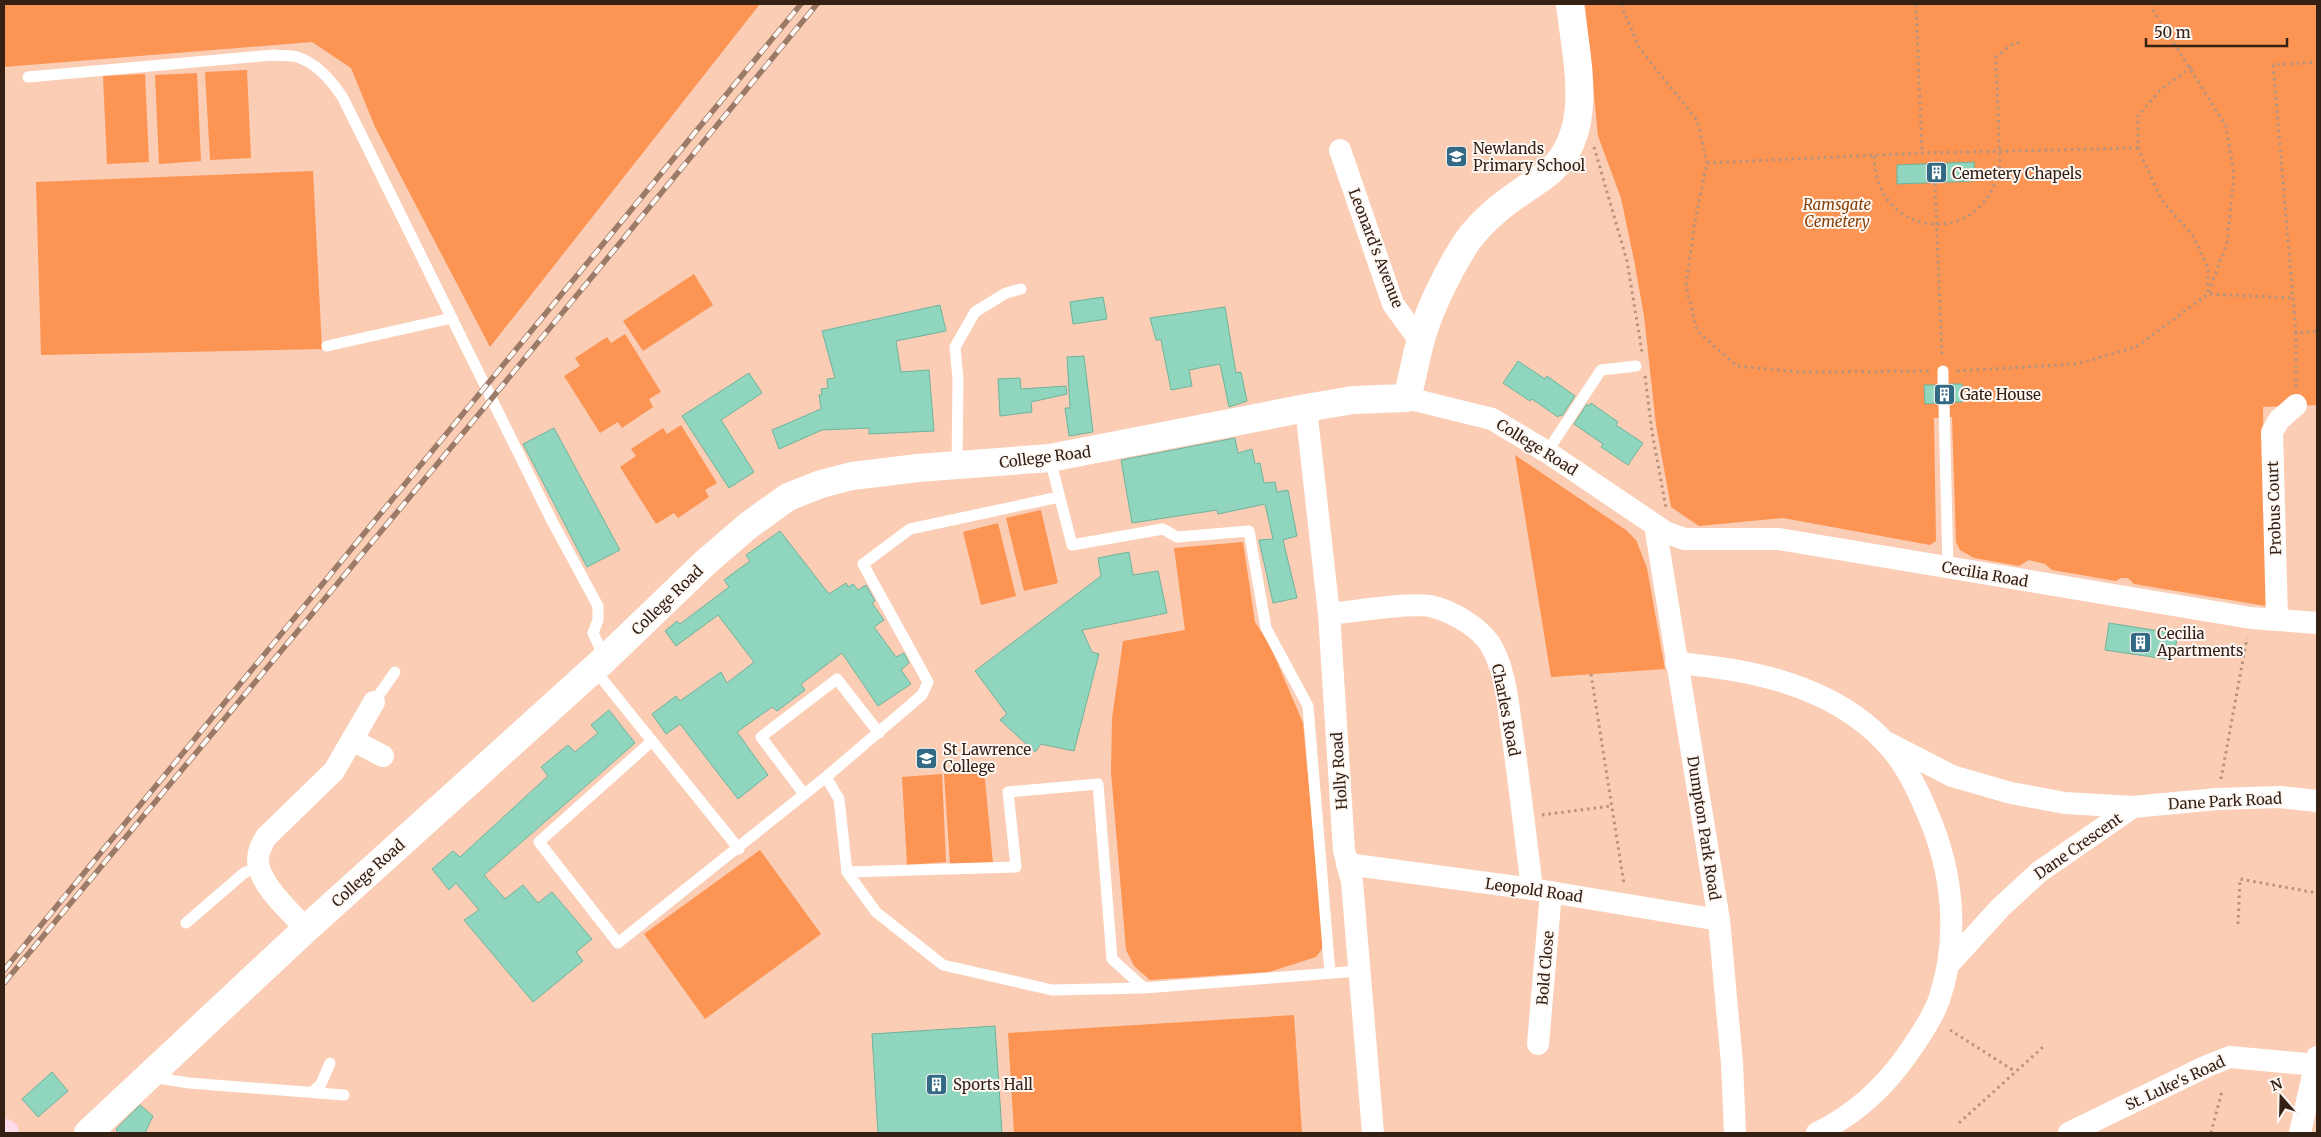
<svg xmlns="http://www.w3.org/2000/svg" width="2321" height="1137" viewBox="0 0 2321 1137" font-family="Merriweather,serif">
<style>
.green{fill:#fc9453}
.building{fill:#90d5bd;stroke:#6fb39d}
.lines{fill:none;stroke-linecap:round;stroke-linejoin:round}
.path{stroke:#b8937e;stroke-width:3;stroke-dasharray:2.5 4;stroke-linecap:butt}
.service{stroke:#fff;stroke-width:11}
.minor{stroke:#fff;stroke-width:22}
.tertiary{stroke:#fff;stroke-width:28}
.primary{stroke:#fddbea;stroke-width:28}
.rail-casing{stroke:#9b7a67;stroke-width:5.5}
.rail{stroke:#fef8f4;stroke-width:4;stroke-dasharray:11;stroke-linecap:butt}
.labels{text-anchor:middle;dominant-baseline:central;stroke-width:4;stroke-linejoin:round;paint-order:stroke}
.poi-label{font-size:15px;fill:#352014;stroke:#fef8f4;text-anchor:start}
.park-label{font-size:15px;font-style:italic;fill:#873f06;stroke:#fef8f4}
.street-label{font-size:15px;fill:#352014;stroke:#fef8f4}
</style>
<rect width="100%" height="100%" fill="#facdb4"/>
<g class="green">
<path d="M4,4H760L490,347L375,127L351,68L312,42L4,67Z"/>
<path d="M1585,4H2317V405L2263,407L2266,606L2134,584L2128,578H2121L2116,581L2052,570L2045,564L2029,560L2019,566L1974,558L1960,550L1956,542L1952,417L1934,418L1936,541L1930,545L1783,518L1699,526L1671,507L1656,425L1644,316L1634,260L1621,198L1598,136Z"/>
<path d="M247,70L251,158L210,160L205,72Z"/>
<path d="M197,73L201,161L159,164L155,75Z"/>
<path d="M145,74L149,162L107,164L103,76Z"/>
<path d="M313,171L322,349L41,355L36,182Z"/>
<path d="M694,274L713,305L643,351L623,321Z"/>
<path d="M625,334L661,392L649,399L653,407L622,428L618,422L600,433L564,376L580,366L575,358L607,337L611,343Z"/>
<path d="M681,425L717,483L705,490L709,497L678,518L674,513L656,524L620,467L636,456L631,449L663,428L667,434Z"/>
<path d="M1515,455L1626,530L1636,540L1647,568L1665,669L1551,677Z"/>
<path d="M1041,510L1058,583L1024,591L1006,518Z"/>
<path d="M998,523L1016,596L981,605L963,532Z"/>
<path d="M1243,542L1255,622L1269,643L1303,723L1323,939L1322,949L1316,957L1269,972L1150,980L1134,966L1126,950L1111,772L1112,718L1123,641L1185,630L1174,548Z"/>
<path d="M984,770L993,863L950,865L944,774Z"/>
<path d="M942,774L946,862L907,865L902,777Z"/>
<path d="M760,850L821,934L705,1019L644,934Z"/>
<path d="M1294,1015L1302,1133H1014L1008,1033Z"/>
</g>
<g class="building">
<path d="M1974,162L1975,181L1897,184V165Z"/>
<path d="M1103,297L1107,319L1073,324L1070,302Z"/>
<path d="M940,305L946,331L896,341L901,372L929,370L934,431L869,434V428L822,430L779,449L772,430L821,409L819,395H822L821,389L828,388L827,379L835,378L822,331Z"/>
<path d="M1225,307L1236,373L1241,372L1247,401L1229,407L1220,364L1189,370L1192,386L1171,390L1161,340H1156L1150,318Z"/>
<path d="M1084,356L1093,432L1069,436L1065,408H1070L1067,357Z"/>
<path d="M1518,361L1545,379L1547,376L1575,396L1562,416L1560,415L1558,417L1532,399L1530,401L1503,383Z"/>
<path d="M749,373L762,393L721,420L754,472L729,488L682,416Z"/>
<path d="M1020,378L1021,389L1066,386L1067,394L1031,402L1032,412L1000,416L998,379Z"/>
<path d="M1950,384H1962L1963,402H1951L1948,397L1943,396L1938,399L1937,403L1925,404L1924,385H1936L1939,391L1943,392L1949,389Z"/>
<path d="M1591,403L1618,422L1616,425L1643,443L1628,465L1601,447L1603,444L1574,424L1587,404L1589,406Z"/>
<path d="M554,428L620,550L587,567L523,444Z"/>
<path d="M1235,438L1238,453L1252,449L1255,464L1260,463L1264,483L1275,482L1277,492L1288,490L1297,536L1283,540L1297,598L1273,603L1259,540L1273,539L1265,504L1218,514L1217,510L1132,523L1121,460Z"/>
<path d="M780,531L829,594L846,583L848,587L853,584L858,590L866,585L875,601L872,603L884,620L874,627L896,657L904,653L909,663L901,670L911,684L878,706L842,653L801,684L805,690L777,711L772,707L737,732L768,775L738,799L680,724L666,734L652,714L676,696L680,701L721,672L727,683L754,662L718,615L676,646L665,631L677,621L680,624L729,587L724,580L750,561L746,555Z"/>
<path d="M1129,552L1133,575L1158,571L1167,613L1082,630L1092,652L1099,654L1074,751L1041,744L1035,752L1000,720L1007,714L975,671L1101,576L1098,558Z"/>
<path d="M2109,623L2178,634L2173,660L2105,650Z"/>
<path d="M609,710L635,743L484,875L505,899L523,885L538,903L552,892L592,939L576,952L583,961L533,1002L464,920L479,910L456,883L449,890L432,869L453,851L460,857L548,776L541,767L568,745L575,752L598,733L591,725Z"/>
<path d="M995,1026L1002,1133H878L872,1034Z"/>
<path d="M52,1072L68,1091L38,1117L22,1099Z"/>
<path d="M140,1105L153,1116L145,1133H118L116,1129Z"/>
</g>
<g class="lines">
<g class="path">
<path d="M1621,4L1639,48L1697,120L1707,163L1694,226L1686,286L1697,331L1737,366L1799,372L1930,371"/>
<path d="M1916,4L1922,153"/>
<path d="M2191,67L2161,89L2138,116V148L2161,199L2193,236L2208,268V294L2293,298"/>
<path d="M1594,147L1627,261L1642,352"/>
<path d="M1874,156C1875,242 1988,249 2000,164L1996,57L2011,45L2023,41"/>
<path d="M1707,163L1922,153L2138,148"/>
<path d="M1935,183L1942,358"/>
<path d="M2296,333L2273,65L2317,62"/>
<path d="M1957,371L2077,364L2136,347L2208,294L2227,243L2234,175L2226,126L2153,10V4"/>
<path d="M1645,376L1652,432L1666,508"/>
<path d="M2296,387V333L2317,331"/>
<path d="M1591,674L1624,884"/>
<path d="M2221,779L2247,638"/>
<path d="M1542,815L1611,806"/>
<path d="M2238,924L2240,879L2317,893"/>
<path d="M1950,1030L2016,1072"/>
<path d="M1959,1123L2043,1047"/>
<path d="M2211,1133L2222,1091"/>
</g>
<g class="service">
<path d="M28,77L273,55C280,56 290,55 297,57C317,63 332,81 343,98L552,521L598,606V620L593,633L605,659"/>
<path d="M327,346L452,318"/>
<path d="M1943,371V385"/>
<path d="M1944,403L1948,568"/>
<path d="M1547,452L1601,370L1636,366"/>
<path d="M1050,459L1072,545L1163,529L1177,537L1249,531L1266,628L1308,706L1330,973"/>
<path d="M957,465L958,379L955,347L975,312L1006,293L1021,289"/>
<path d="M594,669L739,849"/>
<path d="M374,702L395,672"/>
<path d="M652,741L539,842L618,943L826,777L922,695L928,682L863,564L910,529L1059,497"/>
<path d="M826,777L839,799L847,872L876,912L943,965L1052,990L1144,988L1359,971"/>
<path d="M804,794L761,737L837,679L879,733"/>
<path d="M847,872L1016,867L1008,792L1098,784L1112,959L1144,988"/>
<path d="M186,923L244,873L258,867"/>
<path d="M152,1077L189,1083L344,1095"/>
<path d="M312,1092L321,1084L330,1063"/>
</g>
<g class="minor">
<path d="M1340,150L1393,304L1420,341"/>
<path d="M1407,398L1492,419L1547,452L1667,533L1685,539H1779L2251,618L2317,623"/>
<path d="M1306,408L1329,614L1344,850L1352,882L1373,1133"/>
<path d="M1655,525L1719,920L1732,1064L1735,1133"/>
<path d="M1329,614C1352,612 1415,601 1434,607C1453,612 1479,627 1490,644C1507,672 1508,708 1513,739C1520,789 1526,839 1532,889"/>
<path d="M2277,620L2272,432L2279,420L2296,405"/>
<path d="M1676,663C1750,669 1831,685 1884,741C1904,761 1916,786 1927,812C1953,871 1960,938 1939,1000C1932,1019 1919,1038 1907,1055C1883,1089 1854,1115 1817,1133"/>
<path d="M352,740L383,756"/>
<path d="M1890,744L1952,776L2011,793L2065,803L2133,807L2217,799L2280,797L2317,801"/>
<path d="M1347,864L1532,889L1719,920"/>
<path d="M306,929C291,912 257,883 258,859C258,851 262,844 266,837L334,771L374,702"/>
<path d="M1948,965L2000,908L2039,872L2133,807"/>
<path d="M1538,1044L1551,892"/>
<path d="M2069,1133L2207,1066L2230,1057L2317,1065"/>
<path d="M2300,1133L2317,1057"/>
</g>
<path class="tertiary" d="M88,1133L306,929L605,659L706,562L749,525L788,497L821,484L852,476L918,468L1050,458L1306,408L1353,400L1407,398C1412,380 1415,361 1420,343C1428,311 1448,271 1466,243C1486,214 1515,196 1543,177C1598,138 1576,60 1570,4"/>
<path class="primary" d="M4,1133H5"/>
<defs>
<g id="rail">
<path d="M4,970L801,4"/>
<path d="M4,983L474,420L817,4"/>
</g>
</defs>
<use href="#rail" class="rail-casing"/>
<use href="#rail" class="rail"/>
</g>
<defs>
<symbol id="school-square" viewBox="-11 -11 22 22"><rect x="-9" y="-9" width="18" height="18" rx="4" fill="#326a85" stroke="#fef8f4"/><path d="M0-5L7-2L0 1L-7-2ZM-4 1L0 2.5L4 1V4Q0 6-4 4Z" fill="#fff"/></symbol>
<symbol id="building-square" viewBox="-11 -11 22 22"><rect x="-9" y="-9" width="18" height="18" rx="4" fill="#326a85" stroke="#fef8f4"/><path d="M-4-6H4V6H1V3H-1V6H-4ZM-2.5-4.3h1.7v1.8h-1.7ZM.8-4.3h1.7v1.8H.8ZM-2.5-1h1.7V.8h-1.7ZM.8-1h1.7V.8H.8Z" fill="#fff"/></symbol>
</defs>
<g fill-rule="evenodd">
<use href="#school-square" x="1444" y="144" width="25" height="25"/>
<use href="#building-square" x="1924" y="160" width="25" height="25"/>
<use href="#building-square" x="1932" y="382" width="25" height="25"/>
<use href="#building-square" x="2128" y="630" width="25" height="25"/>
<use href="#school-square" x="914" y="746" width="25" height="25"/>
<use href="#building-square" x="924" y="1072" width="25" height="25"/>
</g>
<g class="labels">
<g class="poi-label">
<text x="1473" y="148">Newlands<tspan x="1473" dy="17">Primary School</tspan></text>
<text x="1952" y="173">Cemetery Chapels</text>
<text x="1960" y="394">Gate House</text>
<text x="2157" y="633">Cecilia<tspan x="2157" dy="17">Apartments</tspan></text>
<text x="943" y="749">St Lawrence<tspan x="943" dy="17">College</tspan></text>
<text x="953" y="1084">Sports Hall</text>
</g>
<g class="park-label">
<text x="1837" y="204">Ramsgate<tspan x="1837" dy="17">Cemetery</tspan></text>
</g>
<g class="street-label">
<text transform="translate(1376 248) rotate(69)">Leonard's Avenue</text>
<text transform="translate(1537 447) rotate(32)">College Road</text>
<text transform="translate(1045 457) rotate(-7)">College Road</text>
<text transform="translate(2274 508) rotate(-92)">Probus Court</text>
<text transform="translate(1985 574) rotate(10)">Cecilia Road</text>
<text transform="translate(667 600) rotate(-44)">College Road</text>
<text transform="translate(1506 710) rotate(79)">Charles Road</text>
<text transform="translate(1339 771) rotate(-94)">Holly Road</text>
<text transform="translate(2225 801) rotate(-3)">Dane Park Road</text>
<text transform="translate(1704 828) rotate(81)">Dumpton Park Road</text>
<text transform="translate(2078 846) rotate(-35)">Dane Crescent</text>
<text transform="translate(368 873) rotate(-42)">College Road</text>
<text transform="translate(1534 890) rotate(8)">Leopold Road</text>
<text transform="translate(1545 968) rotate(-85)">Bold Close</text>
<text transform="translate(2175 1083) rotate(-25)">St. Luke's Road</text>
</g>
</g>
<rect width="2321" height="1137" fill="none" stroke="#352014" stroke-width="10"/>
<g transform="translate(2281 1097) rotate(340)" stroke="#fef8f4" stroke-width="4" paint-order="stroke">
<path d="M0-4L9 19L0 12L-9 19Z" fill="#352014"/>
<text y="-8" font-size="14" font-weight="bold" text-anchor="middle" fill="#352014">N</text>
</g>
<path d="M2146 38v8h141v-8" fill="none" stroke="#352014" stroke-width="2.5"/>
<text x="2154" y="38" font-size="15" fill="#352014" stroke="#fef8f4" stroke-width="4" paint-order="stroke">50 m</text>
</svg>
